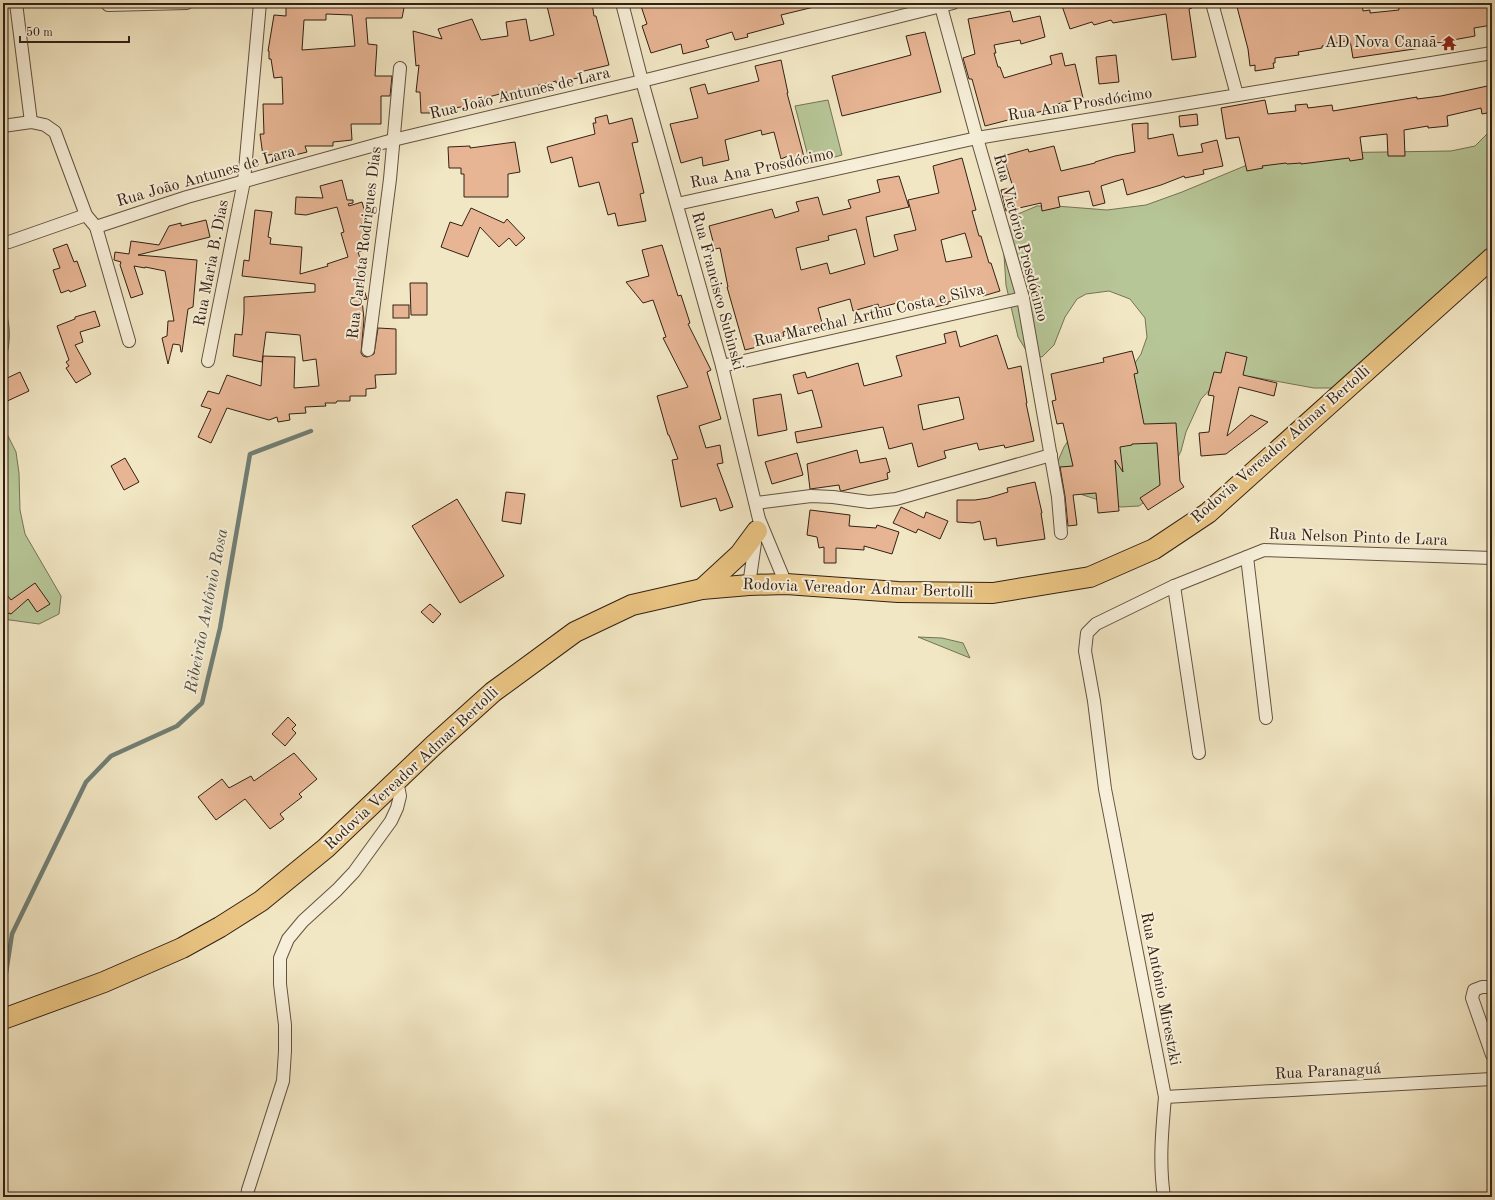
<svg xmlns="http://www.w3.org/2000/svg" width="1495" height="1200" viewBox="0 0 1495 1200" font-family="'Old Standard TT',serif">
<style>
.green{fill:#b7c697;stroke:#757356}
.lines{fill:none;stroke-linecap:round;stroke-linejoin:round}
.stream{stroke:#717f76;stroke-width:4.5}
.building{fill:#e7b594;stroke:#332015;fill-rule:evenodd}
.minor-casing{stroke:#635241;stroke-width:14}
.trunk-casing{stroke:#332015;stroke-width:22}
.minor{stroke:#f7efd9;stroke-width:12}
.trunk{stroke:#e9c482;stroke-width:20}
.labels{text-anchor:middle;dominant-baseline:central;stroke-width:4;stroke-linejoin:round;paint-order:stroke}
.poi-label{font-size:16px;fill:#332015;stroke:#f7efd9;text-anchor:end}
.street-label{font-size:16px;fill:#332015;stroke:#f7efd9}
.water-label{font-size:17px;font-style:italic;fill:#525045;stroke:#f7efd9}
</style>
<rect width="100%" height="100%" fill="#f2e7c4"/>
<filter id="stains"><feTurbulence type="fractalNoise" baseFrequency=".005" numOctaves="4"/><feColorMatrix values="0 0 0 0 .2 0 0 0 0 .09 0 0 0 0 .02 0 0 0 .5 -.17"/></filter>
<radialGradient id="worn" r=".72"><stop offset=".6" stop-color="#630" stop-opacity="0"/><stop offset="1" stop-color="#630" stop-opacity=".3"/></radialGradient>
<g class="green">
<path d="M828,100L842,155L810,164L795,106Z"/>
<path d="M1492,129V246L1463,271L1335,388H1314L1253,377L1229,378L1216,383L1201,399L1186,432L1181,451L1167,480L1158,492L1139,506L1121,507L1083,495L1064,485L1058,477V461L1064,447L1087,412L1133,366L1141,354L1147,337L1145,318L1130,299L1109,291L1086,294L1077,299L1065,317L1054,345L1042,357L1029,355L1018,337L1006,285L1004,255L1006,233L1018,214L1037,206H1056L1107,210L1146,205L1182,192L1247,165L1320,153L1451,151L1475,146Z"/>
<path d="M3,306C13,326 10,348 3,368Z"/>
<path d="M3,426L16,452L19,473L20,510L25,534L61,596L59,614L39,624L3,619Z"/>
<path d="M918,637L942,638L963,643L970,658Z"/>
</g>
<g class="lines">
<path class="stream" d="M6,973L12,934L86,782L111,756L177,726L202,703L220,628L250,454L311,431"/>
</g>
<g class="building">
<path d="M305,3H405L402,18H366L368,44L377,45L375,76H392L390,96H381V124H351L352,140L333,142V146H305L307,152L287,157L286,152L263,156L260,134H264L263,104H283L282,77L274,78L271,59H269V51H268L274,15L286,16V6L305,7ZM326,14L352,15L355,46L302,50L304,20H326Z"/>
<path d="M574,3H592L594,16H596L609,65L580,72L582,77L556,83V81L519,90L520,97L509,99L507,92L485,98L486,104L436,110V113H421L420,92H416L419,65L416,66L413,31L442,39L438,29L472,19L481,40L508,36L506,22L526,19L530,41L554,35L547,6Z"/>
<path d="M640,3H813L814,7L781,15L784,24L747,34L748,37L735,40L732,32L706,40L709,47L683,54L681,44L651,53L642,26L647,24Z"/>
<path d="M1061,3H1191L1192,8L1189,9L1196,57L1172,60L1166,14L1113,23L1111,20L1094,25L1092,22L1070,29Z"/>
<path d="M1236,3H1362L1363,11L1370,10V13L1399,10L1398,3H1492V25L1474,28L1475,36L1420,46L1421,48L1353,58L1350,40L1322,46V48L1298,52L1299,55L1275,58V63H1273L1274,68L1255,71V65L1250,66L1248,49Z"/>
<path d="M1010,11L1013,22L1040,16L1045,37L1021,44L1020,40L994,45L996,53H994L998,67H1000L1004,78L1052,64L1050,56L1062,53L1065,66L1075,64L1083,98L1057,104L1058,107L985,126L972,79H969L963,58L975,54L968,19Z"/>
<path d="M925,32L941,92L842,116L832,76L911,55L906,36Z"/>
<path d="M1116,55L1119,82L1099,84L1096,57Z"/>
<path d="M781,60L788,93H787L804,157L790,160L788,156L781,159L774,132L762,135L761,130L725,140L729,160L703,166L702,157L681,163L670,124L698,118L690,88L705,84L708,94L759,81L755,66Z"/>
<path d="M1492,85V112L1482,114L1481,108L1447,116L1448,126L1428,128V126L1404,130L1405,156H1388L1387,134L1360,137L1363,159L1350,161L1349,158L1301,164V163L1287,164L1286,163L1262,166L1263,168L1247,171L1239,137L1226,139L1221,108L1265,100L1268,114L1296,111L1295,105L1307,104L1308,108L1332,105L1333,111L1417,97V99L1441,96Z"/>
<path d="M1197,114L1198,125L1180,127L1179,116Z"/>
<path d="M607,115L609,124L632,118L638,142L632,143L644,193L640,194L646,221L618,226L615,213L608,215L599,182L579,187L572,157L551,163L547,147L595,134L593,123H596L595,118Z"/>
<path d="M1148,123V139L1173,134L1178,156L1203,152L1201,144L1217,140L1223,166L1203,170L1204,174L1185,178L1184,176L1161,185L1127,195L1123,179L1101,186L1105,203L1093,206L1089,191L1058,197L1060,207L1042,211L1041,203L1006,211L1001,190L1013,187L1003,156L1028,149L1029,152L1054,146L1061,171L1095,163V162L1115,156L1135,152L1132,124Z"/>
<path d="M515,142L520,172L508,174V197H464V174H461V168H449L448,147L470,146V148Z"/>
<path d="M962,158L976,210L972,211L979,236H981L989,263H991L1000,291L983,296L982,294L948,302V304L935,307L933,298L906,306L904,301L879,308L878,304L853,311L850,299L818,308L822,323L783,332L784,336L768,340L769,344L745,350L727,287H728L720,248L715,249L709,226L772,209L775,218L799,211L796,202L818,197L823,215L851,208L848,200L880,192L877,180L899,176L909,207L866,217L874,257L898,250L894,235L916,230L908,200L939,193L933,166ZM856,229L865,264L830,274L827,263L801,270L796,248L829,240L828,236ZM965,233L972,257L946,262L941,240Z"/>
<path d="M342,180L347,200H353V203L348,204L349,206L362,202L368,223L361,224L368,249L358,252L366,277L360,278L367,299L362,300L364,319L361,353L363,356L367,357L374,354L378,328L396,329V374L375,375L376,388L366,389V396H350V401H337L336,403H325L326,406L305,407L306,413L289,414L290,420L278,422L277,417L269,420L227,408L211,443L198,437L211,409L201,406L208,391L219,394L227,375L261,386L263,356L295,357L294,388L319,386L316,359L303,361L300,335L266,332L262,362L233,356L235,334L242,335L244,313V297L315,292V284L242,276L244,260L249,261L255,210L272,212L268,237L271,238L270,244L302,247L300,274L328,266L327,264L348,257L341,233L344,232L337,207L306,215L295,214L296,197L323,198L320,186Z"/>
<path d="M471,208L504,223L507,219L525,238L516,246L509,238L499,247L480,227L468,257L441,247L450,222L462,226Z"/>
<path d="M206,220L210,237L138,255L197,260L193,307L188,309L182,352H181L180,345L173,344L168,364L162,338L167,336L168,321H174L165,271L145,267V268L134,266L143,294L131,298L120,265L121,262L114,260L115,252L129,254L131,241L159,245L169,226L181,223V226Z"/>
<path d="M67,244L74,262L77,261L86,286L70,292L69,290L61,293L53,270L60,268L53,249Z"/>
<path d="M662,245L678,296L681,295L690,323L688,324L711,370L707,372L721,419L699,426L706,448L720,445L723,463L717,464L733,507L720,511L716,498L681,507L672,460L678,459L669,435H668L657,396L688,387L663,338L666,337L653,300L643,303L626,282L649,276L642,250Z"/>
<path d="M410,283H427V315H411Z"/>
<rect x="393" y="305" width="16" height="13"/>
<path d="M95,311L100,326L80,332L83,342L75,345L91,374L76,383L66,368L69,366L66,362L69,360L57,326L75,319V317Z"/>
<path d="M956,331L960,347L997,335L1008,369L1021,366L1027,403H1026L1034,441L1005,448L1004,445L979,450L977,443L944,451L946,458L918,467L912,443L889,449L883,427L797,443L795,432L822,427L812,390L798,394L793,375L805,372L807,378L858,363L864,386L902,376L896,356L946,343L944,334ZM959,397L964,419L923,430L918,405Z"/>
<path d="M1132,351L1138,373L1134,374L1144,424L1176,423L1180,481L1184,487L1148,510L1140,498L1160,485L1157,443L1132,444V445L1120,447L1123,472L1115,460L1119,511L1098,513L1096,493L1073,495L1077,525L1068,526L1065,496L1060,467L1073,466L1063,423L1057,424L1052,401L1056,400L1051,374L1104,362L1103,358Z"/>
<path d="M1226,352L1247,357L1243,375L1277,383L1274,396L1239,387L1227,436L1251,415L1268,422L1226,454L1201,456L1199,433L1209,432L1214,396L1208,395L1214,372L1221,373Z"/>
<path d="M20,372L29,391L3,403V380Z"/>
<path d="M781,394L787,430L758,436L753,399Z"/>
<path d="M857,450L860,463L886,458L890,472L887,473L888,479L842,491L840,490L839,485L810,489L807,464Z"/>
<path d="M797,453L803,475L772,484L765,462Z"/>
<path d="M125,458L139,482L124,490L111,466Z"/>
<path d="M1035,482L1042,513H1041L1045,539L997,546L996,538L984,540L980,521L973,523L957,522V500H975L988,498L1008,492L1007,488Z"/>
<path d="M506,492L525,494L521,524L502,521Z"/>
<path d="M457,499L504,576L460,603L412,526Z"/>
<path d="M901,507L924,518L926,512L948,521L940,539L918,529L916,533L893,523Z"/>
<path d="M810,510L850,515L849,526L876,528L877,525L899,532L892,554L864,546V550L836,548V563H824V547L819,548L817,537L807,535Z"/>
<path d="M35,583L50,604L37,612L28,599L11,614L9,613L3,619V590L11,600Z"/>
<path d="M430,604L441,614L433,623L421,612Z"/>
<path d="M288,717L296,725L292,729L296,733L285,746L272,734Z"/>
<path d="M294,753L317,779L299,794L302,797L280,814L284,819L270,829L245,799L216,820L198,797L222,779L229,788L251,776L254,781Z"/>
</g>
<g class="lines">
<defs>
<g id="minor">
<path d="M16,3L31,122"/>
<path d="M622,3L642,81L722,366L759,519L786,584"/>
<path d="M940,3L977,138L1023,298L1058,497L1061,533"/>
<path d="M1212,3L1237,95"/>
<path d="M108,5L187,3"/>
<path d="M3,126L31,122L45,125L55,132L86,215L96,227L129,341"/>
<path d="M677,204L977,138L1492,53"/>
<path d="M96,227L187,197L393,140L642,81L953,3"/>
<path d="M9,242L86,215"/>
<path d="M368,350L390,179L400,68"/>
<path d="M208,361L244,181L260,3"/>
<path d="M722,366L1023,298"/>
<path d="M756,503L811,496L833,497L869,502L896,499L1051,455"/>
<path d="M1247,557L1266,718"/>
<path d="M749,585L756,536"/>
<path d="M1174,586L1199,753"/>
<path d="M1492,987H1482L1474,990L1472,998L1492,1055"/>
<path d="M1165,1097L1492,1079"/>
<path d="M247,1197L248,1190L283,1081L285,1051V1025L280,984V958L288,939L303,921L337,890L354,872L391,821L397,808L400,796L397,781"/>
<path d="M1164,1197C1159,1163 1162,1131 1165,1097L1105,789L1094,701L1085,651L1087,633L1096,624L1174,586L1264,550L1492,558"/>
</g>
<g id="trunk">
<path d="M702,589L740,554L757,531"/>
<path d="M3,1019L104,982L182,948L220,927L261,901L326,848L433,746L493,692L575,632L632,605L702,589L749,585L786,584L898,592L993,593L1090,577L1154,549L1208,513L1492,258"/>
</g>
</defs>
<use href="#minor" class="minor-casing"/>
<use href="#trunk" class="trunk-casing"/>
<use href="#minor" class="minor"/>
<use href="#trunk" class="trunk"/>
</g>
<defs>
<symbol id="temple-bare" viewBox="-9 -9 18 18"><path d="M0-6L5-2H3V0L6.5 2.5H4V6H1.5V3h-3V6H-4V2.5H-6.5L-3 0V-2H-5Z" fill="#8f2418" stroke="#f7efd9" stroke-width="2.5" paint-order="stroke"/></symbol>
</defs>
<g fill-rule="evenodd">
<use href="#temple-bare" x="1438" y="32" width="22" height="22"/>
</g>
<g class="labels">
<g class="poi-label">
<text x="1437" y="43">AD Nova Canaã</text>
</g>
<g class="street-label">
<text transform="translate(520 94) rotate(-13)">Rua João Antunes de Lara</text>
<text transform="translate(1080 105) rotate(-9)">Rua Ana Prosdócimo</text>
<text transform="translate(762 169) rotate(-12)">Rua Ana Prosdócimo</text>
<text transform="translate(206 177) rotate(-16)">Rua João Antunes de Lara</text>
<text transform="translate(1020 238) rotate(75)">Rua Victório Prosdócimo</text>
<text transform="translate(365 243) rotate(-83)">Rua Carlota Rodrigues Dias</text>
<text transform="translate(212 263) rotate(-79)">Rua Maria B. Dias</text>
<text transform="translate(717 291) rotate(75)">Rua Francisco Subinski</text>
<text transform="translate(869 316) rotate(-13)">Rua Marechal Arthu Costa e Silva</text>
<text transform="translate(1281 445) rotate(-41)">Rodovia Vereador Admar Bertolli</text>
<text transform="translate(1358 538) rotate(2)">Rua Nelson Pinto de Lara</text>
<text transform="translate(858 589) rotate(2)">Rodovia Vereador Admar Bertolli</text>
<text transform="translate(412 769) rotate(-43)">Rodovia Vereador Admar Bertolli</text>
<text transform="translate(1160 989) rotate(79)">Rua Antônio Mirestzki</text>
<text transform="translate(1328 1072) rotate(-3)">Rua Paranaguá</text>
</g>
<g class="water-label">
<text transform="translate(207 611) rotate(-79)">Ribeirão Antônio Rosa</text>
</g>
</g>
<rect width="1495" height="1200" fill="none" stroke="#f2e7c4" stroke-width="16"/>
<rect x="4" y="4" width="1487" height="1192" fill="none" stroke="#332015" stroke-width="2"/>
<rect x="8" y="8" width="1479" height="1184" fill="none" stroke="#332015"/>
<path d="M20 36v6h109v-6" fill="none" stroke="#332015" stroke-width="2"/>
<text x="26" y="36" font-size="12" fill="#332015" stroke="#f7efd9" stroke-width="3" paint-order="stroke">50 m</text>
<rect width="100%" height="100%" filter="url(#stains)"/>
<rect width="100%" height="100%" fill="url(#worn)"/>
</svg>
